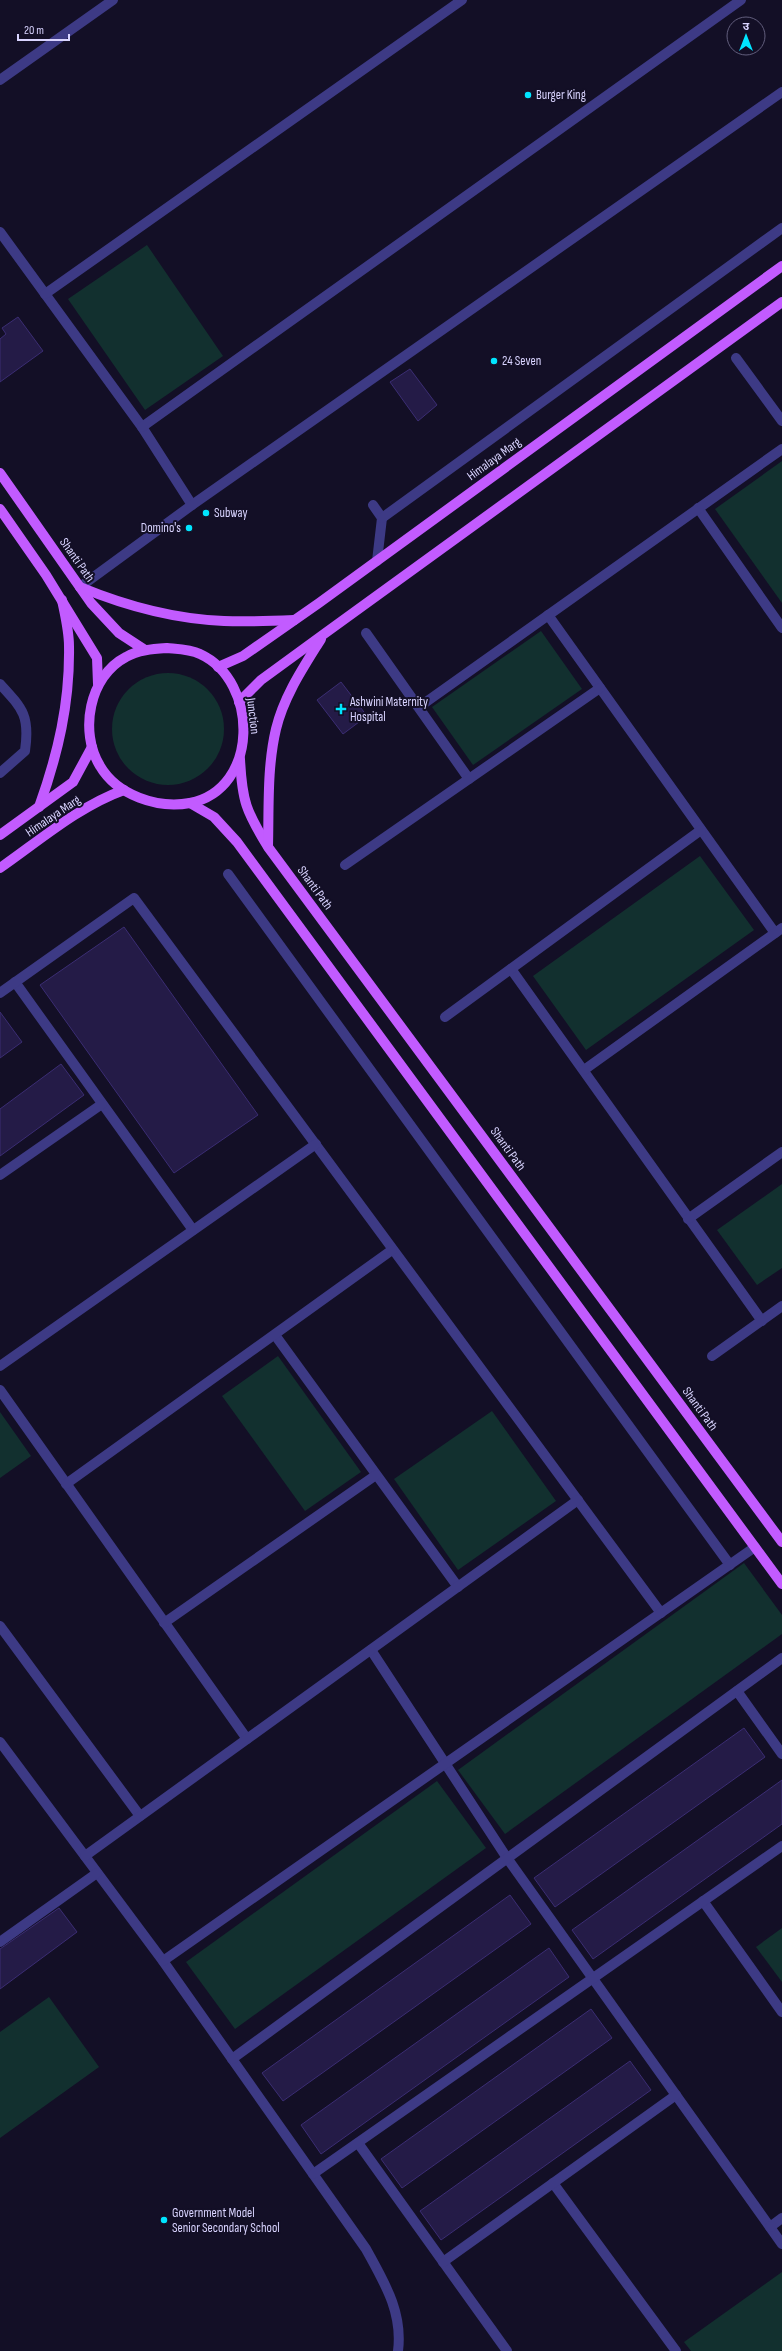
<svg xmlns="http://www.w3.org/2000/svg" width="782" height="2351" viewBox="0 0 782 2351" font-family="'Sofia Sans Condensed','Noto Sans Devanagari',sans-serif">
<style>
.green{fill:#12302f}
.building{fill:#241b47;stroke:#3b2d73}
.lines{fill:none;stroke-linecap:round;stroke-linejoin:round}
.minor{stroke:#3d3a85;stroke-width:10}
.major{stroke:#c25bff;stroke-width:10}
.poi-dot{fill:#00e5ff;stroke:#130f26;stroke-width:1.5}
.labels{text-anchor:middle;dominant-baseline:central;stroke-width:4;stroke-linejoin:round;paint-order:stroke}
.poi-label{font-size:13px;fill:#d9d4ff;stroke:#130f26;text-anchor:start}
.street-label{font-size:13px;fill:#d9d4ff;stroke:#130f26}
</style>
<rect width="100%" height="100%" fill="#130f26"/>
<g class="green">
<path d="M147,245L223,356L145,410L68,299Z"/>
<path d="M782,461V603L715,509Z"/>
<path d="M541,631L582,689L473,765L432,707Z"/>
<circle cx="168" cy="729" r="56"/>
<path d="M700,856L754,930L586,1050L533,976Z"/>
<path d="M782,1184V1268L757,1285L717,1230Z"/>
<path d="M278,1356L361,1472L305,1511L222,1396Z"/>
<path d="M492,1411L556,1501L458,1570L394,1479Z"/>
<path d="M0,1412L31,1456L0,1478Z"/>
<path d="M744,1563L782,1615V1634L505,1834L458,1770Z"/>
<path d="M437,1781L486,1848L235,2029L186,1962Z"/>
<path d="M782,1928V1982L756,1947Z"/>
<path d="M49,1997L99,2067L0,2138V2032Z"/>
<path d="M782,2272V2351H691L684,2342Z"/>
</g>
<g class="building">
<path d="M18,317L43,351L0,382V339L6,334L2,328Z"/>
<path d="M410,369L437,405L418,421L390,382Z"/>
<path d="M341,682L367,716L343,734L317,700Z"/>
<path d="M124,927L258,1115L174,1173L40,985Z"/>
<path d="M0,1012L22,1042L0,1058Z"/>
<path d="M61,1064L84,1095L0,1156V1109Z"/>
<path d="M744,1728L765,1757L555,1907L534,1878Z"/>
<path d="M782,1780V1824L593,1959L572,1930Z"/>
<path d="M510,1895L531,1924L283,2101L262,2073Z"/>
<path d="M59,1908L77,1932L0,1989V1949Z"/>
<path d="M549,1948L569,1977L321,2154L301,2125Z"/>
<path d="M591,2009L612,2038L402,2188L381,2159Z"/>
<path d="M630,2061L651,2090L441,2240L420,2211Z"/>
</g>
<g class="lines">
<g class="minor">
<path d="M0,80L113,0"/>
<path d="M0,232L142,427L192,505"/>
<path d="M45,294L462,0"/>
<path d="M736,358L782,421"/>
<path d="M142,427L741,0"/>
<path d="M373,505L382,518L377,561"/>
<path d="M698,508L782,628"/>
<path d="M382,518L782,228"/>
<path d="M80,587L192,505L782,92"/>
<path d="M548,615L775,933"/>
<path d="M366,633L469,779"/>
<path d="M0,684C23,709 30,716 25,751L0,773"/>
<path d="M419,707L782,449"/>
<path d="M345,865L600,688"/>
<path d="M228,874L730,1565"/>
<path d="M511,969L762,1321"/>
<path d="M15,982L193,1230"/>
<path d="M0,993L134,898L661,1613"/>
<path d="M445,1017L701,830"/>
<path d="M584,1070L782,928"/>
<path d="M0,1175L102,1104"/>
<path d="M688,1219L782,1152"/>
<path d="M275,1335L458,1587"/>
<path d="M712,1356L782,1306"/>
<path d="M0,1366L316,1144"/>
<path d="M0,1390L247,1739"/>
<path d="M66,1484L392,1250"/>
<path d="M164,1623L376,1475"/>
<path d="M0,1626L140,1816"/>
<path d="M371,1650L507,1858L782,2244"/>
<path d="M737,1691L782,1754"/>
<path d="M0,1742L163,1961L366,2249C384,2282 403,2312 398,2351"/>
<path d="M85,1856L578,1500"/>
<path d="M703,1901L782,2012"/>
<path d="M0,1942L97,1873"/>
<path d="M163,1961L755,1547"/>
<path d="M232,2059L782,1658"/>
<path d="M358,2143L507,2351"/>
<path d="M313,2174L782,1846"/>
<path d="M553,2183L676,2351"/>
<path d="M770,2227L782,2218"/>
<path d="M443,2262L676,2095"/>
</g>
<g class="major">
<path d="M0,473L91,603L119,633L145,650"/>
<path d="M0,509L46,575L97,658L98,684"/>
<path d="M80,587C126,606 174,619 224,621C247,622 271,621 294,620"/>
<path d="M167,648C178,649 190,649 200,654C259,681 260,789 190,803C157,809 117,795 100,766C79,732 89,676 126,657C138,650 153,649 167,648Z"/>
<path d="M218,667L243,656L319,603L782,266"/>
<path d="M239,702L261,680L324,634L782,302"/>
<path d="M240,759C242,801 246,811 268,847L782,1542"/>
<path d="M190,803L214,817L237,842L782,1584"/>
<path d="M39,807C58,754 70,703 69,646C69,631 65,615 62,600"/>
<path d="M0,835L73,782L92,747"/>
<path d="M268,846C269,807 267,767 276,729C284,696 303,668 321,639"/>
<path d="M0,868C39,841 79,806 124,790"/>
</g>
</g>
<g class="poi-dot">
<circle cx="528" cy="95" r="4"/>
<circle cx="494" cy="361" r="4"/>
<circle cx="206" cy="513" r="4"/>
<circle cx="189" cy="528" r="4"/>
<path d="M339 703h4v4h4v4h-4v4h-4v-4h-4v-4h4z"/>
<circle cx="164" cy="2220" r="4"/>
</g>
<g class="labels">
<g class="poi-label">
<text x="536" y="95">Burger King</text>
<text x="502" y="361">24 Seven</text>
<text x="214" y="513">Subway</text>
<text x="181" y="528" text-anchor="end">Domino's</text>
<text x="350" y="702">Ashwini Maternity<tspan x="350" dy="15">Hospital</tspan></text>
<text x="172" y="2213">Government Model<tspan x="172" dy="15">Senior Secondary School</tspan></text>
</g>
<g class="street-label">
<text transform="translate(494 459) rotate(-36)">Himalaya Marg</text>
<text transform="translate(77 560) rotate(55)">Shanti Path</text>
<text transform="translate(253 716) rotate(83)">Junction</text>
<text transform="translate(53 816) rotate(-34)">Himalaya Marg</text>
<text transform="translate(315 888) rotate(54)">Shanti Path</text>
<text transform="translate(508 1149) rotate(54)">Shanti Path</text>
<text transform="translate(700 1409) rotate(54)">Shanti Path</text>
</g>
</g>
<g transform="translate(746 36)"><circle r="19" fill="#130f26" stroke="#625e7d"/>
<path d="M0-3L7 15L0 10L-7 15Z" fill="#00e5ff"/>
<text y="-6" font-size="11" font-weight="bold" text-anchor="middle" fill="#d9d4ff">उ</text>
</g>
<path d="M18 34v6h51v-6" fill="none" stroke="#d9d4ff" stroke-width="2"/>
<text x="24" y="34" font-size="12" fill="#d9d4ff" stroke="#130f26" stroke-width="3" paint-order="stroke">20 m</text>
</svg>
